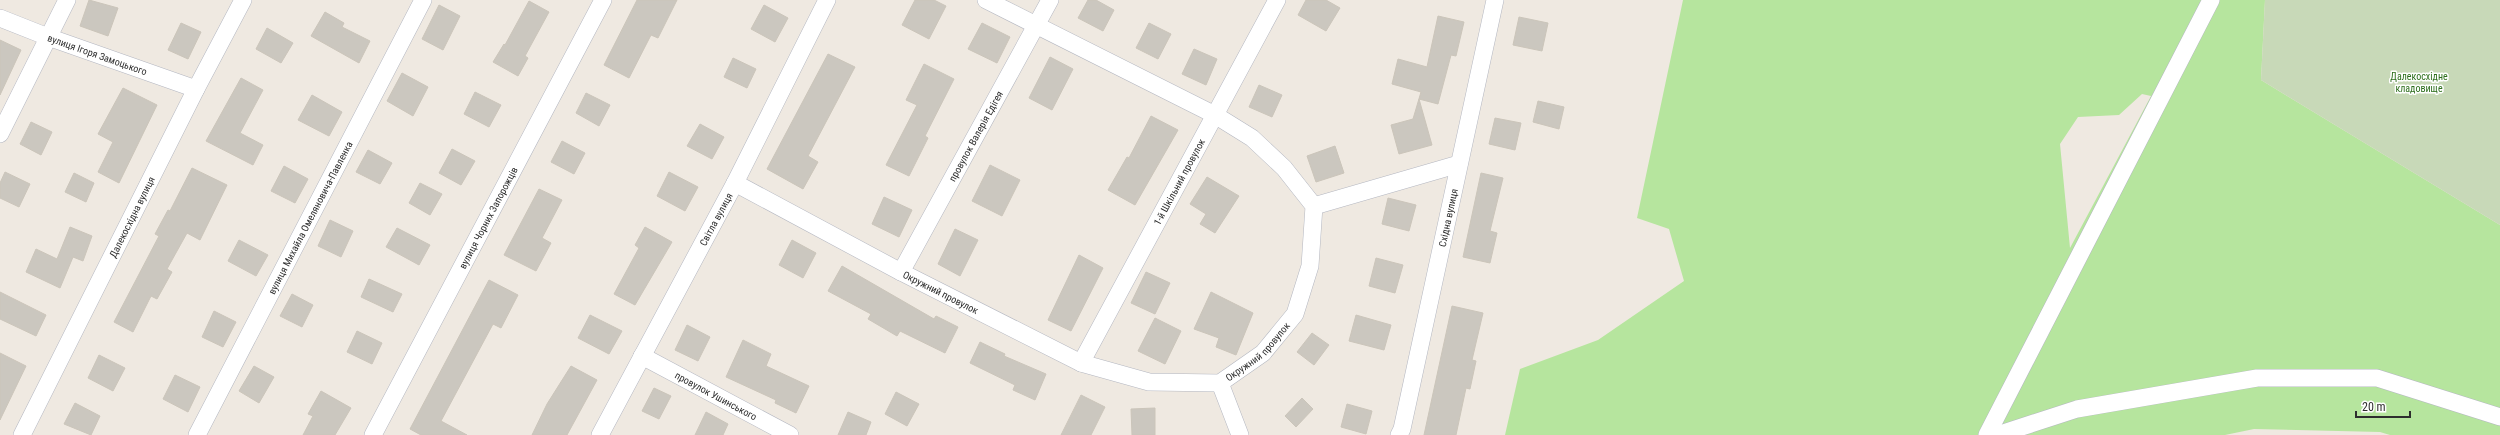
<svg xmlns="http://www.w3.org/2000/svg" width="2500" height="435" viewBox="0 0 2500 435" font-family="'Roboto Condensed',sans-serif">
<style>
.green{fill:#b6e59e;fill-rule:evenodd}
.cemetery{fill:#c8d9b8}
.building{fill:#cbc7bf;stroke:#cbc5ba}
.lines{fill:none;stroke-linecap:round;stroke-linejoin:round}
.minor-casing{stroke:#b4b7c1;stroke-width:18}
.minor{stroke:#fff;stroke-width:17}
.labels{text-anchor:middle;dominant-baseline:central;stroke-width:3;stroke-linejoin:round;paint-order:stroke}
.street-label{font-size:10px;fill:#2e2e2e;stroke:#fff}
.park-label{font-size:10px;fill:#2c6e1b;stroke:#fff}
</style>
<rect width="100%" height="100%" fill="#efe9e1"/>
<path class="green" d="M1683,0H2265L2261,80L2500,225V435H2390L2380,432L2254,429L2225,435H1505L1520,369L1598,340L1684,281L1669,229L1637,218ZM2142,94L2151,96L2070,248L2060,144L2078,117L2119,115Z"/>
<path class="cemetery" d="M2265,0H2500V225L2261,80Z"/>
<g class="building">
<path d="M89,0L118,8L108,36L80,26Z"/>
<path d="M637,0H677L658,38L651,35L629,78L604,65Z"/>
<path d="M915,0H934L946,6L929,39L902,25Z"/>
<path d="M1088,0H1096L1114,10L1103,31L1078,18Z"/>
<path d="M1306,0H1326L1340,8L1326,31L1298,15Z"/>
<path d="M529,1L549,12L525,56L528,58L518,76L493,62L504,44L505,45Z"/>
<path d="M439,5L460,16L443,50L422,39Z"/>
<path d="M764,5L788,18L775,42L751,29Z"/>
<path d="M325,12L344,23L342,27L370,41L359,63L311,36Z"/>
<path d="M1438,16L1464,22L1456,56L1451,55L1438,104L1419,99L1432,145L1399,154L1391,125L1413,119L1421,92L1392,84L1398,59L1427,67Z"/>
<path d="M1519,17L1548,23L1542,51L1513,45Z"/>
<path d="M181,23L201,32L188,59L168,50Z"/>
<path d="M982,23L1010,37L997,63L968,49Z"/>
<path d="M1149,23L1171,34L1158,59L1136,48Z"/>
<path d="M267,28L293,43L281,63L256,49Z"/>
<path d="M0,40L21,50L0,95Z"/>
<path d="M1194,49L1217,59L1206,85L1182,74Z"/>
<path d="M828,54L855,67L808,156L818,162L803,189L767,169Z"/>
<path d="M1050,57L1073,69L1052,110L1029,98Z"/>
<path d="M733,58L756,69L747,88L724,77Z"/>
<path d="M924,64L954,79L925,136L928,138L909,176L886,165L917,105L906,100Z"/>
<path d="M402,73L428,87L413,116L387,101Z"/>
<path d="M241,78L263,90L240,133L263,145L253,165L206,141Z"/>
<path d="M1259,85L1282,95L1272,117L1249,107Z"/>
<path d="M123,88L157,105L119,183L98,172L113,142L98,134Z"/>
<path d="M475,92L501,105L489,127L464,114Z"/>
<path d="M586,93L610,105L599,126L576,113Z"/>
<path d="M312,95L342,112L329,136L298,120Z"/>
<path d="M1538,101L1564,107L1559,129L1533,122Z"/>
<path d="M1151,116L1178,130L1135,205L1108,190L1127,157L1129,158Z"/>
<path d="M1495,118L1521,123L1515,150L1489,144Z"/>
<path d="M31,122L52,132L41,155L20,144Z"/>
<path d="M700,124L724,137L712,159L687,146Z"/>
<path d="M562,141L585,153L574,174L551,162Z"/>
<path d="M1335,146L1344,173L1316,182L1307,156Z"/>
<path d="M452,149L475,161L461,185L439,173Z"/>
<path d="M368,150L392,163L380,184L356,172Z"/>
<path d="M990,165L1020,180L1002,216L972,201Z"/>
<path d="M284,166L308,179L295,203L271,191Z"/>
<path d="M192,168L227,185L200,240L187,233L167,269L172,272L157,299L151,296L133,332L114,322L159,236L155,234L168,210L170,211Z"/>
<path d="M5,172L30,184L19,207L0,198V183Z"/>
<path d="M669,172L698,187L685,211L657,196Z"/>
<path d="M74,173L94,183L86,202L65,192Z"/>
<path d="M1481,173L1503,178L1490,231L1497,233L1490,263L1463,257Z"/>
<path d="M1207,177L1239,196L1215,233L1200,224L1206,214L1190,204Z"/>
<path d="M420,183L442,194L430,215L409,203Z"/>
<path d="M539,189L562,200L542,238L551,243L536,271L504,255Z"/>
<path d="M884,197L912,210L899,237L872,224Z"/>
<path d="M1388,198L1416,205L1409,231L1382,224Z"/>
<path d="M330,220L353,231L341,257L318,246Z"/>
<path d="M70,227L92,236L83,261L73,257L60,288L26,272L36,249L57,259Z"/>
<path d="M645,227L672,242L635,305L614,294L639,248L635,245Z"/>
<path d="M397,228L430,245L419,265L386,247Z"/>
<path d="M955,229L978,240L960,276L938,264Z"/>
<path d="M239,240L268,255L256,276L228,261Z"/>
<path d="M792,240L816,253L803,278L779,265Z"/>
<path d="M1079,255L1103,268L1071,331L1048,320Z"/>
<path d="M1376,258L1403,265L1395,293L1369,286Z"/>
<path d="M842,266L934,319L936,316L958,327L945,353L900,331L897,336L868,319L871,314L828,291Z"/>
<path d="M1146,272L1170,283L1155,314L1131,303Z"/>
<path d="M369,279L402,294L393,312L361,297Z"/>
<path d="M489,280L518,295L501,328L493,324L441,421L467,435H421L410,429Z"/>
<path d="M0,292L46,315L36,336L0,319Z"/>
<path d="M1211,292L1253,313L1236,355L1216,347L1219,338L1194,329Z"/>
<path d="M292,294L313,305L302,327L280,316Z"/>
<path d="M1452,306L1483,313L1472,360L1476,361L1470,389L1466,388L1456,435H1424Z"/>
<path d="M214,311L236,322L223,347L202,337Z"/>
<path d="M590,315L622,331L609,354L578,338Z"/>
<path d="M1356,315L1391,325L1384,350L1349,341Z"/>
<path d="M1155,318L1181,331L1165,364L1138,351Z"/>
<path d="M687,325L710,337L698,361L675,350Z"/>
<path d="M357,331L382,343L372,364L347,352Z"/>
<path d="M1312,333L1329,345L1314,365L1297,352Z"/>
<path d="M743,340L771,354L766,366L809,386L796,413L775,403L776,400L726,377Z"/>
<path d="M980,342L1005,354L1004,356L1046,374L1035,400L1013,390L1015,385L970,363Z"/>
<path d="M0,353L26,366L0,420Z"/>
<path d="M99,355L125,368L113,391L88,378Z"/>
<path d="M254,366L274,377L259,403L239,391Z"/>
<path d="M571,366L597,380L567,435H532L547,404Z"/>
<path d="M175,375L200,387L188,412L163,399Z"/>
<path d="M654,388L671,396L659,419L642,411Z"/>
<path d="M321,391L351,408L335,435H303L313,416L308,414Z"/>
<path d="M896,392L919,404L907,426L885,414Z"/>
<path d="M1081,395L1105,407L1091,435H1061Z"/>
<path d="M1302,398L1313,409L1296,427L1285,416Z"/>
<path d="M75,403L100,416L91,435L64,424Z"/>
<path d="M1347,404L1372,411L1366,434L1341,427Z"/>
<path d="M1155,408V435H1132L1131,409Z"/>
<path d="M706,412L728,424L723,435H695Z"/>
<path d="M848,412L871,422L866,435H838Z"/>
</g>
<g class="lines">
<defs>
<g id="minor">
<path id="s1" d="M0,18L48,37L196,89"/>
<path d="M0,134L67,0"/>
<path id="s2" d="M735,183L901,272L1081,363L1149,382L1220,383L1263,353L1295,314L1310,266L1314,206L1284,168L1252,138L1215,115L986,0"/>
<path d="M1314,206L1459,164"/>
<path id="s3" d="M901,272L1050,0"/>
<path id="s4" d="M642,356L790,435"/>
<path id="s5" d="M1081,363L1277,0"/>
<path d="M1220,383L1240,435"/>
<path id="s6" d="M22,435L196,89L243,0"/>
<path id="s7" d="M197,435L423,0"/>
<path id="s8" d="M373,435L603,0"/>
<path id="s9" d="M600,435L735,183L827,0"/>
<path id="s10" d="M1399,435L1402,429L1495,0"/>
<path d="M1987,435L2211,0"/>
<path d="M1997,435L2077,409L2257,378H2377L2500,417"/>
</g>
</defs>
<use href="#minor" class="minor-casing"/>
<use href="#minor" class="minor"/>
</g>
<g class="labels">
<g class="street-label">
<text stroke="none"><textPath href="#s1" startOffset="104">вулиця Ігоря Замоцького</textPath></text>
<text stroke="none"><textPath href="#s3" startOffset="155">провулок Валерія Едігея</textPath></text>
<text stroke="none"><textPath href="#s5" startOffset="206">1-й Шкільний провулок</textPath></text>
<text stroke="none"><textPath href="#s6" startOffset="244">Далекосхідна вулиця</textPath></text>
<text stroke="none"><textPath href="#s7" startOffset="245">вулиця Михайла Омеляновича-Павленка</textPath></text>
<text stroke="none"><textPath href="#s8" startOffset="246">вулиця Чорних Запорожців</textPath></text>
<text stroke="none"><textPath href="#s10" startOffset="223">Східна вулиця</textPath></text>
<text stroke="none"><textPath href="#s9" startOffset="245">Світла вулиця</textPath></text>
<text stroke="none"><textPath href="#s2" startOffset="233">Окружний провулок</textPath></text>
<text stroke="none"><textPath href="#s2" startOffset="581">Окружний провулок</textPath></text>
<text stroke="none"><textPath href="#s4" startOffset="84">провулок Ушинського</textPath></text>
</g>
<g class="park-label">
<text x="2419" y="76">Далекосхідне<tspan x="2419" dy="12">кладовище</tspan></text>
</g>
</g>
<path d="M2356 411v6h54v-6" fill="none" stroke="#2e2e2e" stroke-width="2"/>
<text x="2362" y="411" font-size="12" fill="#2e2e2e" stroke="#ffffff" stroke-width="3" paint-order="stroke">20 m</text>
</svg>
